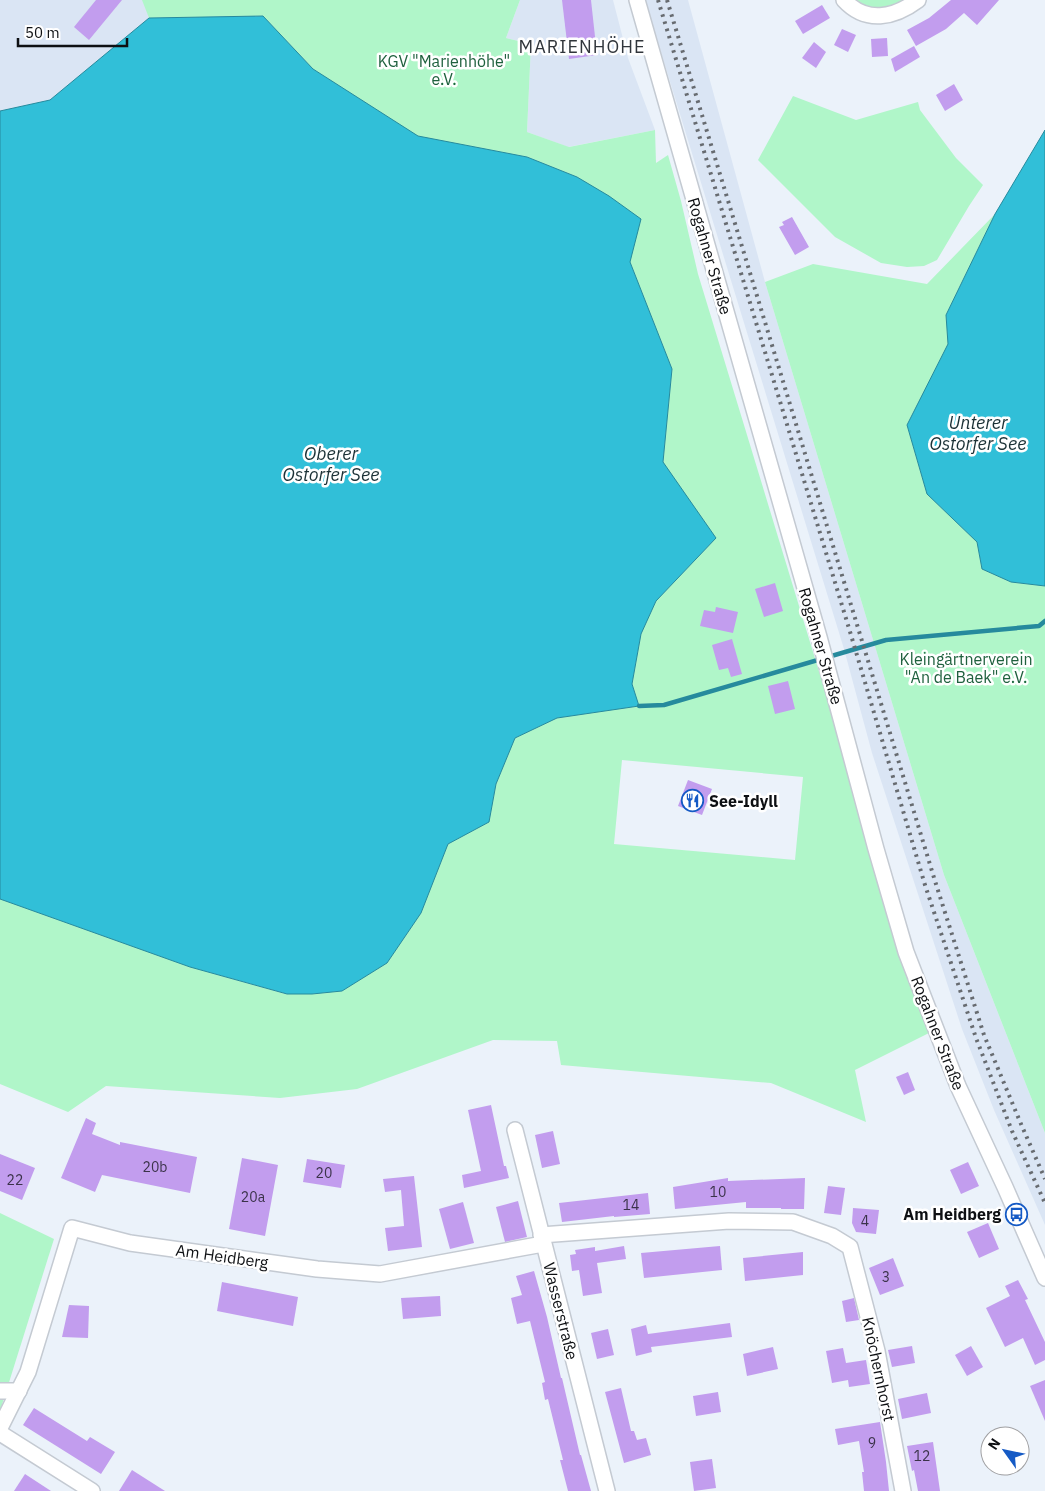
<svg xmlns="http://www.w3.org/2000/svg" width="1045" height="1491" viewBox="0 0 1045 1491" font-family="'IBM Plex Sans',sans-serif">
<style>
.built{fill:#dae5f4}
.green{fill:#b0f6c9;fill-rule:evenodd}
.water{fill:#31bfd8;stroke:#268a9d}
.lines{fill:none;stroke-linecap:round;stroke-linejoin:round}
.stream{stroke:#268a9d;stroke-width:4.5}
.building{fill:#c29dee}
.minor-casing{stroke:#c4cad2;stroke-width:18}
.minor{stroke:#fff;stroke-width:15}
.rail{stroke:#676b70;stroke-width:4;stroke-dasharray:2.5 5;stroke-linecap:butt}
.labels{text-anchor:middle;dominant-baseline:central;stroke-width:5;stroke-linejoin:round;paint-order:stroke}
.number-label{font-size:14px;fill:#3b334a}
.park-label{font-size:16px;fill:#1f613e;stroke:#fff}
.street-label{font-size:16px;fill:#0e1013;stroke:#fff}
.poi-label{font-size:16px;font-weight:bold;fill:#0e1013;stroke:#fff;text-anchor:start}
.neighbourhood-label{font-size:18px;letter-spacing:1px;fill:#30353b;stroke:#fff}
.water-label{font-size:18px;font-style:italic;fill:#1b3136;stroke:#fff}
</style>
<rect width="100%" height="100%" fill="#ebf2fa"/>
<g class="built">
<path d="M0,0H144L149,18L50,100L0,111Z"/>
<path d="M520,0H613L628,58L655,130L568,147L527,132L531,44L506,38Z"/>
<path d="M645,0H688L765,282L944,875L1045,1133V1225L994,1110L962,1029L872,753L844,649Z"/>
</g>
<g class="green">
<path d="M142,0H520L506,38L531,44L527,132L569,147L655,130L656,163L668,155L681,201L698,274L929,1033L855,1070L866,1122L771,1083L561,1065L557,1041L493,1040L357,1089L280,1098L106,1086L68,1112L0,1084V899L190,967L286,994H312L342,991L387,963L421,913L448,844L489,822L496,784L515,738L557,718L639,706L632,684L641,634L656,601L716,538L663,463L672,369L630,262L577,177L527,157L418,137L313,69L263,16L149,18ZM622,760L803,777L795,860L614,844Z"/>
<path d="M848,0H909L886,12L864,10Z"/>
<path d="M793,96L856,120L918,102L920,110L956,158L983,185L969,206L937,260L924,266L907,267L881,263L835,237L758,160Z"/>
<path d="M995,214L946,315L949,344L907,425L927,494L977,542L982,569L1011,582L1045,586V1133L944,875L765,282L813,264L927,284Z"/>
<path d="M0,1213L54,1239L0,1411Z"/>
</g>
<g class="water">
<path d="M263,16L313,69L418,136L527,157L577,177L609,196L641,219L630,262L672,369L663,462L716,538L656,601L641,634L632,684L639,706L557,718L515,738L496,784L489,822L448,844L421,913L387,963L342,991L312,994H287L190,967L0,899V111L50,100L149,18Z"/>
<path d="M1045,130V586L1011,582L982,569L977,542L927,494L907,425L948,344L946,315L995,214Z"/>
</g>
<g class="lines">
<path class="stream" d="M639,706L664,705L886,640L1039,626L1045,621"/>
</g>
<g class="building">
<path d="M96,0H122L89,40L74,27Z"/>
<path d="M562,0H591L597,55L569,59Z"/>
<path d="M951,0H999L977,25L964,13L946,29L916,46L907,30L929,18Z"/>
<path d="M822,5L830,18L803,34L795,21Z"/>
<path d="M842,29L856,35L848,52L834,45Z"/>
<path d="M887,38L888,56L872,57L871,39Z"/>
<path d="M814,42L826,52L816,68L802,58Z"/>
<path d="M914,46L920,57L895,72L891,59Z"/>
<path d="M954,84L963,100L945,111L936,95Z"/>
<path d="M792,217L809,247L795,255L779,227L784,225L782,222Z"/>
<path d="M775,583L783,611L764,617L755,589Z"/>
<path d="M716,607L738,612L733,633L700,626L704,610L715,612Z"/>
<path d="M732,639L742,674L731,677L728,668L719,670L712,645Z"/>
<path d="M788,681L795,709L775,714L768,686Z"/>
<path d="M688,780L712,789L702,815L678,806Z"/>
<path d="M908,1072L915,1090L904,1095L896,1077Z"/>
<path d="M491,1105L504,1166H506L509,1178L464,1188L462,1175L481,1171L468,1110Z"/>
<path d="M86,1118L96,1123L92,1134L120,1145V1142L197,1157L190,1193L102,1175L95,1192L61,1178Z"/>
<path d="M553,1131L560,1164L542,1168L535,1135Z"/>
<path d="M0,1154L35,1168L22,1200L0,1191Z"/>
<path d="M242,1158L278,1165L265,1236L229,1229Z"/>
<path d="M307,1159L345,1165L341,1188L303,1182Z"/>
<path d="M968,1162L979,1186L961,1194L950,1170Z"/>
<path d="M414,1176L422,1247L388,1251L385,1228L404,1226L401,1190L385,1192L383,1179Z"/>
<path d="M728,1178V1181L805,1178L804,1209H781V1208H746V1202L675,1209L673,1187Z"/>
<path d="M828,1186L845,1188L841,1215L824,1213Z"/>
<path d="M648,1193L650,1214L614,1217V1216L562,1222L559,1203Z"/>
<path d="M518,1201L527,1237L505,1242L496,1207Z"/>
<path d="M463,1202L474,1243L450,1249L439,1209Z"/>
<path d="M853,1208L879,1210L876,1234L856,1232L852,1223Z"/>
<path d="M988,1223L999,1249L979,1258L967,1232Z"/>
<path d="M624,1246L626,1259L597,1263L602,1293L583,1296L579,1270L572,1271L570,1255L576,1254L575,1250L595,1247V1251Z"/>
<path d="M720,1246L722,1270L644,1278L641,1253Z"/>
<path d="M803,1252V1275L745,1281L743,1258Z"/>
<path d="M893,1258L904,1286L880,1295L869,1268Z"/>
<path d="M534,1271L547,1317L561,1378H562L580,1455H581L591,1491H568L560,1460H563L548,1399L545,1400L542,1383L545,1382L530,1321L517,1324L511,1298L522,1295L516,1276Z"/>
<path d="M1018,1280L1028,1299L1025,1300L1045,1342V1360L1035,1365L1023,1338L1005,1347L986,1308L1010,1296L1005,1286Z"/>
<path d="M222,1282L298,1297L293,1326L217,1311Z"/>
<path d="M440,1296L441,1316L403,1319L401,1298Z"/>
<path d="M854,1298L859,1320L846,1322L842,1301Z"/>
<path d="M69,1305L89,1306L88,1338L62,1337Z"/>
<path d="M730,1323L732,1337L651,1347L652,1352L636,1356L631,1329L646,1325L648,1334Z"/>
<path d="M608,1329L614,1355L597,1359L591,1333Z"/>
<path d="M912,1346L915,1363L892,1367L888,1350Z"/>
<path d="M971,1346L983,1367L967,1376L955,1355Z"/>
<path d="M773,1347L778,1369L747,1376L743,1354Z"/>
<path d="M843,1348L846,1363L866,1360L870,1384L849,1387L848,1380L832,1383L826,1351Z"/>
<path d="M1045,1380V1421L1030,1386Z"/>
<path d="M621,1388L631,1431H634L637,1440L646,1438L651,1455L624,1463L605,1392Z"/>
<path d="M718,1392L721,1412L696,1416L693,1396Z"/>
<path d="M927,1393L931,1413L902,1419L898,1399Z"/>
<path d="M34,1408L87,1441L90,1437L115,1452L101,1474L23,1425Z"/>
<path d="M880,1422L886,1462L889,1491H864L862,1472H864L859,1441L838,1445L835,1429Z"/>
<path d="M933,1442L940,1491H918L914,1470L912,1471L907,1446Z"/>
<path d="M712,1459L716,1488L694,1491L690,1462Z"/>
<path d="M132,1470L165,1491H119Z"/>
<path d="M25,1474L51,1491H14Z"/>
</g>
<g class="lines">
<defs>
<g id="minor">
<path d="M637,0L819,637L876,849L906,952L958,1086L1005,1187L1045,1278"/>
<path d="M844,0C866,24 894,18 918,0"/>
<path d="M515,1130L607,1491"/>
<path d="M541,1235L729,1221L793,1222L832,1236L850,1247L877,1351L903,1491"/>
<path d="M0,1391H19"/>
<path d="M0,1428L28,1372L72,1228L130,1243L317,1269L380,1274L543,1244"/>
<path d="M0,1433L92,1491"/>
</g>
</defs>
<use href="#minor" class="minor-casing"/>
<use href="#minor" class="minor"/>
<g class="rail">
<path d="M658,0L851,635L925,885L976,1038L1012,1131L1045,1203"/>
<path d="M667,0L935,881L984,1035L1021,1124L1045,1179"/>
</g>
</g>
<defs>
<symbol id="restaurant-ring" viewBox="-11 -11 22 22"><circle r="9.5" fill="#fff" stroke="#155ac5" stroke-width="1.5"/><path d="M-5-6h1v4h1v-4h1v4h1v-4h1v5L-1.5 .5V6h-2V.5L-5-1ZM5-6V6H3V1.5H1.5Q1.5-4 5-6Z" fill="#155ac5"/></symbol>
<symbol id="bus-ring" viewBox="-11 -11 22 22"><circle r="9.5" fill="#fff" stroke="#155ac5" stroke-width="1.5"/><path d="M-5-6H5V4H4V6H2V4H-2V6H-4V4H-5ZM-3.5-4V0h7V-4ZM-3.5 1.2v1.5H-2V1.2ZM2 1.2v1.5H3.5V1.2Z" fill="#155ac5"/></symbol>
</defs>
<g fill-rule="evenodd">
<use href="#restaurant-ring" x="680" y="788" width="25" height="25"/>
<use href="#bus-ring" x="1004" y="1202" width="25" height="25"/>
</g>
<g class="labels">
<g class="number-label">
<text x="155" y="1167">20b</text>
<text x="324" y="1173">20</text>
<text x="15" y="1180">22</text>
<text x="718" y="1192">10</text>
<text x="253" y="1197">20a</text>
<text x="631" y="1205">14</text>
<text x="865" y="1221">4</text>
<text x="886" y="1277">3</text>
<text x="872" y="1443">9</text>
<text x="922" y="1456">12</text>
</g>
<g class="park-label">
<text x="444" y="61">KGV "Marienhöhe"<tspan x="444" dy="18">e.V.</tspan></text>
<text x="966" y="659">Kleingärtnerverein<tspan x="966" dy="18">"An de Baek" e.V.</tspan></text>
</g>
<g class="street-label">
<text transform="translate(710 256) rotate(74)">Rogahner Straße</text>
<text transform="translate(821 646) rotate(74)">Rogahner Straße</text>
<text transform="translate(938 1033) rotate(69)">Rogahner Straße</text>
<text transform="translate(222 1256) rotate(8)">Am Heidberg</text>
<text transform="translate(561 1311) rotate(76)">Wasserstraße</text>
<text transform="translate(879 1369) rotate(78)">Knöchernhorst</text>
</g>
<g class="poi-label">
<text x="709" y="801">See-Idyll</text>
<text x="1001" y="1214" text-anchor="end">Am Heidberg</text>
</g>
<g class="neighbourhood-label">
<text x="582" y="46">MARIENHÖHE</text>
</g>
<g class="water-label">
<text x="978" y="422">Unterer<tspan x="978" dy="21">Ostorfer See</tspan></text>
<text x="331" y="453">Oberer<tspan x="331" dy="21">Ostorfer See</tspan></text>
</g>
</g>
<g transform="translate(1005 1451) rotate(303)"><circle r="24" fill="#ffffff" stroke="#9f9fa1"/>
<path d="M0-4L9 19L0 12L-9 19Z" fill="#155ac5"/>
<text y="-8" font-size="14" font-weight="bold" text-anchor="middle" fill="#0e1013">N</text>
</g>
<path d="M18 38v8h109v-8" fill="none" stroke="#0e1013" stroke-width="2.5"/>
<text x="25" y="38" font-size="15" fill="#0e1013" stroke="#ffffff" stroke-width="4" paint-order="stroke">50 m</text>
</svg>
